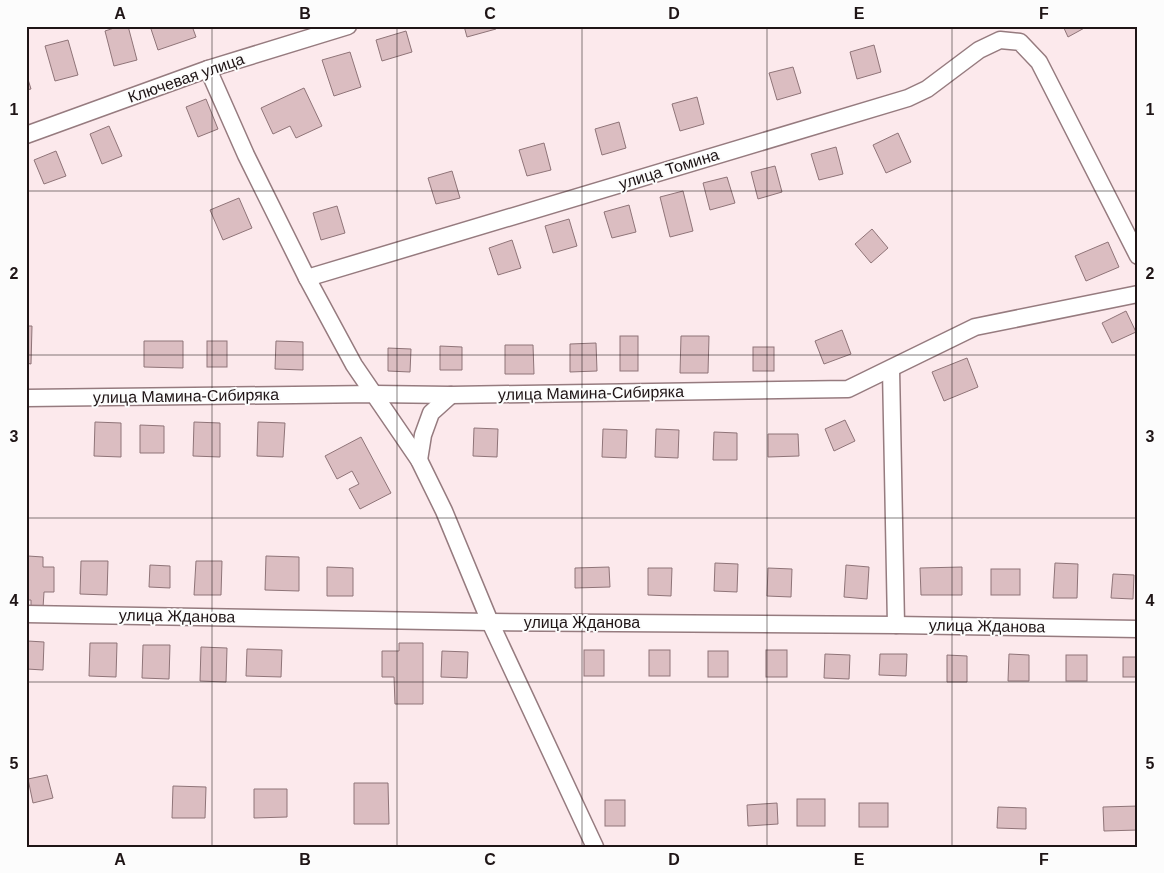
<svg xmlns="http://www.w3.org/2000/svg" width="1164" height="873" viewBox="0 0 1164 873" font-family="Helvetica,sans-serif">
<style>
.building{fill:#dbbdc1;stroke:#8f7478}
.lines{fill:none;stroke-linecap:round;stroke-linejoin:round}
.minor-casing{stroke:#967b7f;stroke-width:19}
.minor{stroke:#fff;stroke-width:16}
.grid{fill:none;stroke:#1f1516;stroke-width:1;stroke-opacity:0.55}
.labels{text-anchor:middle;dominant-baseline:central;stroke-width:4;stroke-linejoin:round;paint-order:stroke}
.street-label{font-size:16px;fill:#1f1516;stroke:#fcfcfc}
.neatline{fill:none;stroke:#1f1516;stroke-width:2}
.grid-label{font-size:16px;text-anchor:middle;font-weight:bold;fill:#1f1516}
</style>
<rect width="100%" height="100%" fill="#fce9ec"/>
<g class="building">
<path d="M120,26H128L137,60L114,66L105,31Z"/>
<path d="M150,26H192L196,37L158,50Z"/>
<path d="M464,26H495L496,29L467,37Z"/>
<path d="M1063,26H1088L1068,37Z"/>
<path d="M406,31L412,52L382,61L376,40Z"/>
<path d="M68,40L78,75L55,81L45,46Z"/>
<path d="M874,45L881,72L857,79L850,52Z"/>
<path d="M350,52L361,87L334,96L322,60Z"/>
<path d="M793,67L801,93L777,100L769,73Z"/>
<path d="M26,73L31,89L26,90Z"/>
<path d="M304,88L322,126L296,138L290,126L273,134L261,108Z"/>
<path d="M697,97L704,124L680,131L672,104Z"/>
<path d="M206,99L218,129L198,137L186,107Z"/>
<path d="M619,122L626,148L602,155L595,129Z"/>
<path d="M109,126L122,156L102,164L90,134Z"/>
<path d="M898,133L911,162L886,173L873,145Z"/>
<path d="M544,143L551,170L527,176L519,150Z"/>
<path d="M836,147L843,174L819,180L811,154Z"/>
<path d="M56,151L66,176L44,184L34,160Z"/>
<path d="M775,166L782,192L758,199L751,172Z"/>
<path d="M452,171L460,198L436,204L428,178Z"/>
<path d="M727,177L735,203L710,210L703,183Z"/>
<path d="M683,191L693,231L670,237L660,197Z"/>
<path d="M239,198L252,228L223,240L210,210Z"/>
<path d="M629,205L636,232L612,238L604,212Z"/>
<path d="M337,206L345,233L321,240L313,213Z"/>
<path d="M569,219L577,246L553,253L545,226Z"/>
<path d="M872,229L888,248L871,263L855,244Z"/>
<path d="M512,240L521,268L498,275L489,248Z"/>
<path d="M1108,242L1119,267L1086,281L1075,256Z"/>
<path d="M1126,311L1136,332L1112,343L1102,323Z"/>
<path d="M26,326H32L31,364L26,363Z"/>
<path d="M842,330L851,354L824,364L815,341Z"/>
<rect x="620" y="336" width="18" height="35"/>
<path d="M681,336H709L708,373H680Z"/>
<path d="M144,341H183V368L144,367Z"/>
<rect x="207" y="341" width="20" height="26"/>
<path d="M276,341L303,342V370L275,369Z"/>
<path d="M596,343L597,371L570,372V344Z"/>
<path d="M505,345H533L534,374H505Z"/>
<path d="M440,346L462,347V370H440Z"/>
<rect x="753" y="347" width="21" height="24"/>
<path d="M388,348L411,349L410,372L388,371Z"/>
<path d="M967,358L978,387L944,401L932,372Z"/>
<path d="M845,420L855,441L834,451L825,429Z"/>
<path d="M95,422L121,423V457L94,456Z"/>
<path d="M194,422L220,423V457L193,456Z"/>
<path d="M258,422L285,423L283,457L257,456Z"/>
<path d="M140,425L164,426V453H140Z"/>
<path d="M474,428L498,429L497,457L473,456Z"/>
<path d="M603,429L627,430L626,458L602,457Z"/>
<path d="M656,429L679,430L678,458L655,457Z"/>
<path d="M714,432L737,433V460H713Z"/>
<path d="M768,434H798L799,456L768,457Z"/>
<path d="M361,437L391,493L360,509L349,489L359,484L352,471L337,479L325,456Z"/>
<path d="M28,556L43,557V567H54V592H44L43,608L31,607V600H26V569H28Z"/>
<path d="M266,556L299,557V591L265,590Z"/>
<path d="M81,561H108L107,595L80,594Z"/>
<path d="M196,561H222L221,595H194Z"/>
<path d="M715,563L738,564L737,592L714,591Z"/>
<path d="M1055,563L1078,564L1077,598H1053Z"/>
<path d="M150,565L170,566V588L149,587Z"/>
<path d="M846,565L869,567L867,599L844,597Z"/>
<path d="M327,567L353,568V596H327Z"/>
<path d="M609,567L610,587L575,588V568Z"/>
<path d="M962,567V595H921L920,568Z"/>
<path d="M648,568H672L671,596L648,595Z"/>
<path d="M768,568L792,569L791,597L767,596Z"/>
<rect x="991" y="569" width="29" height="26"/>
<path d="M1113,574L1134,575L1133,599L1111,598Z"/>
<path d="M28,641L44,642L43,670L27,669Z"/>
<path d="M90,643H117L116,677L89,676Z"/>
<path d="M399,643H423V704H395L394,677H382V651H399Z"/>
<path d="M143,645H170L169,679L142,678Z"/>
<path d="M201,647L227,648L226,682L200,681Z"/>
<path d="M247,649L282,650L281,677L246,676Z"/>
<rect x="584" y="650" width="20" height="26"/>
<rect x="649" y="650" width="21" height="26"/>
<rect x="766" y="650" width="21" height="27"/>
<path d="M442,651L468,652L467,678L441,677Z"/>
<rect x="708" y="651" width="20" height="26"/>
<path d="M825,654L850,655L849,679L824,678Z"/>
<path d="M880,654H907L906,676L879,675Z"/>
<path d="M1009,654L1029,655V681H1008Z"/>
<path d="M947,655L967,656V682H947Z"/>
<rect x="1066" y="655" width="21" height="26"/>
<rect x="1123" y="657" width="15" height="20"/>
<path d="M47,775L53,798L33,803L28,779Z"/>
<path d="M354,783H388L389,824H354Z"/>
<path d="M173,786L206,787L205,818H172Z"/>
<path d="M254,789H287V817L254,818Z"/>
<rect x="797" y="799" width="28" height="27"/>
<rect x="605" y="800" width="20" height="26"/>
<path d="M777,803L778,824L748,826L747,805Z"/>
<rect x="859" y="803" width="29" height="24"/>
<path d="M1138,806V830L1104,831L1103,807Z"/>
<path d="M998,807L1026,808V829L997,828Z"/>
</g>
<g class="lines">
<defs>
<g id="minor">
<path d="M208,69L246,155L307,278L354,365L419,460L444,511L490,622L595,847"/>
<path d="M26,135L208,69L348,26"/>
<path d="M307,278L908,98L927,89L979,50L1000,40L1020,42L1039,62L1138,256"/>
<path d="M891,369L896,625"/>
<path d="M26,398L374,394L451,395L848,389L975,327L1138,294"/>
<path d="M419,460L423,435L431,413L451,395"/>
<path d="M26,614L490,622L896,625L1138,629"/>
</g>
</defs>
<use href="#minor" class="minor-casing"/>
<use href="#minor" class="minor"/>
</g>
<path class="grid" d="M212,26V847M397,26V847M582,26V847M767,26V847M952,26V847M26,191H1138M26,355H1138M26,518H1138M26,682H1138"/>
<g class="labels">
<g class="street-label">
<text transform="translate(186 78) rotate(-19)">Ключевая улица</text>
<text transform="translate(669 169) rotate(-17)">улица Томина</text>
<text transform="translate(591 393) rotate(-1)">улица Мамина-Сибиряка</text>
<text transform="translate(186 396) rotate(-1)">улица Мамина-Сибиряка</text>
<text transform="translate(177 616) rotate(1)">улица Жданова</text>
<text x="582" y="622">улица Жданова</text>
<text transform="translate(987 626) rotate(1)">улица Жданова</text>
</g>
</g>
<rect width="1164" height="873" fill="none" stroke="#fcfcfc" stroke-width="55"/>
<rect x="28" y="28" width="1108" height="818" class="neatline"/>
<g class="grid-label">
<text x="120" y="19">A</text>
<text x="305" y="19">B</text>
<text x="490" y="19">C</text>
<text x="674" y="19">D</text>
<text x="859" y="19">E</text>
<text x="1044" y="19">F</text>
<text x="14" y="115">1</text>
<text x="1150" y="115">1</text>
<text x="14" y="279">2</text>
<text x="1150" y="279">2</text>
<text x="14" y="442">3</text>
<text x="1150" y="442">3</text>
<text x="14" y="606">4</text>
<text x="1150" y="606">4</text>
<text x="14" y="769">5</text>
<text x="1150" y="769">5</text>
<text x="120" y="865">A</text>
<text x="305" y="865">B</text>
<text x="490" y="865">C</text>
<text x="674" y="865">D</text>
<text x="859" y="865">E</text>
<text x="1044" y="865">F</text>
</g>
</svg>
